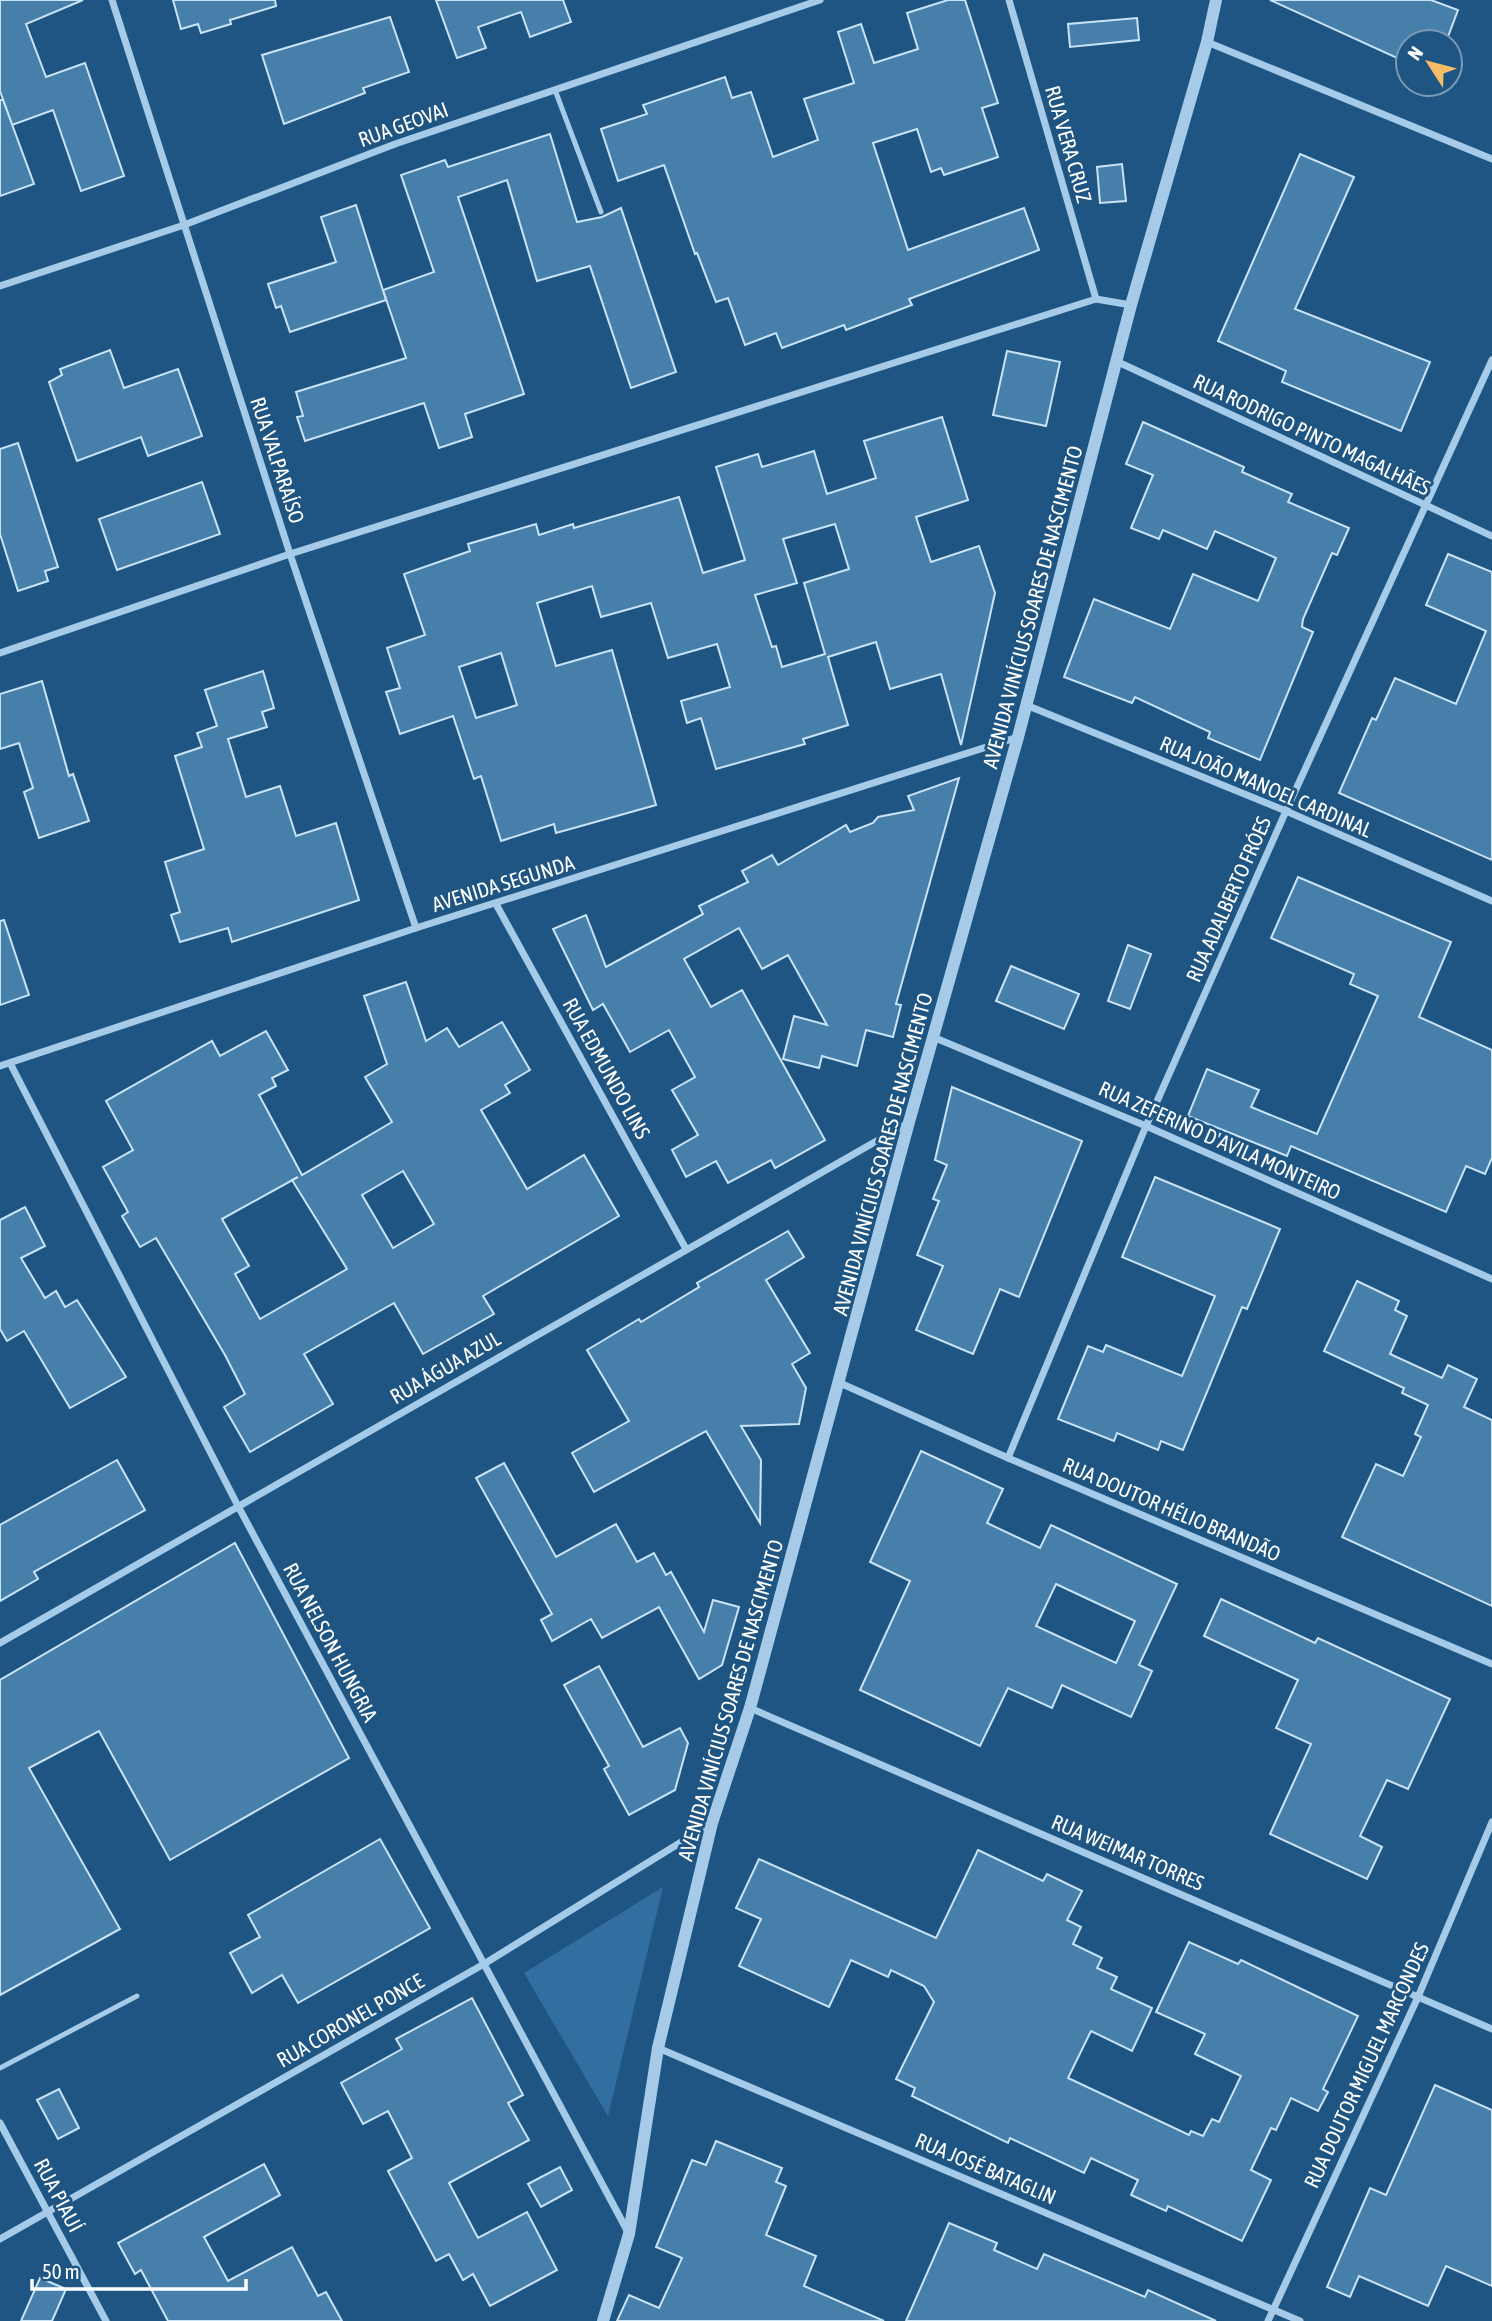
<svg xmlns="http://www.w3.org/2000/svg" width="1492" height="2321" viewBox="0 0 1492 2321" font-family="'Asap Condensed',sans-serif">
<style>
.green{fill:#326fa0}
.building{fill:#477fab;stroke:#c9e3f7;stroke-width:2;fill-rule:evenodd}
.lines{fill:none;stroke-linecap:round;stroke-linejoin:round}
.service{stroke:#a5cbe9;stroke-width:5}
.minor{stroke:#a5cbe9;stroke-width:7}
.tertiary{stroke:#a5cbe9;stroke-width:12}
.labels{text-anchor:middle;dominant-baseline:central;stroke-width:6;stroke-linejoin:round;paint-order:stroke}
.street-label{font-size:21px;fill:#fff;stroke:#1f5582}
</style>
<rect width="100%" height="100%" fill="#1f5582"/>
<path class="green" d="M663,1887L608,2116L524,1973Z"/>
<g class="building">
<path d="M0,0H83L26,24L46,77L85,63L124,176L81,191L53,110L12,125L0,91Z"/>
<path d="M173,0H275L276,6L230,20L231,24L201,33L198,24L181,29Z"/>
<path d="M436,0H563L571,22L530,37L521,12L478,27L486,48L457,58Z"/>
<path d="M948,0H965L998,103L982,108L998,157L944,175L941,168L931,172L917,129L873,143L908,250L1024,208L1039,250L909,299L912,305L846,330L844,325L782,348L776,333L745,345L728,298L716,302L697,253L695,254L664,165L618,181L601,129L647,114L643,105L725,77L732,98L751,92L773,157L818,140L804,99L854,83L838,32L861,24L874,63L918,49L907,13Z"/>
<path d="M1270,0H1431L1458,10L1446,42H1408V63Z"/>
<path d="M390,17L409,72L363,88L365,93L284,124L262,55Z"/>
<path d="M1137,18L1139,40L1070,47L1068,24Z"/>
<path d="M0,100H3L34,184L0,196Z"/>
<path d="M550,134L577,222L602,217L621,208L676,372L631,388L590,266L537,281L507,180L458,197L524,394L465,414L472,437L439,448L424,403L305,441L297,417L303,416L296,392L406,358L383,290L434,272L401,175L445,160L448,167Z"/>
<path d="M1300,154L1354,177L1295,309L1430,362L1401,431L1282,382L1286,371L1218,341Z"/>
<path d="M1122,164L1126,201L1100,203L1097,167Z"/>
<path d="M356,205L386,300L290,332L281,306L276,308L268,284L336,262L321,217Z"/>
<path d="M110,350L124,388L178,369L202,436L148,456L141,437L77,461L49,382L62,375L60,369Z"/>
<path d="M1007,351L1060,362L1046,426L993,415Z"/>
<path d="M942,417L968,500L916,517L931,562L979,546L995,593L961,745L941,674L890,689L876,642L828,657L848,725L803,739L805,744L716,769L701,718L687,723L681,701L730,687L717,644L668,658L651,603L601,617L592,586L537,603L556,666L612,650L656,805L556,833L554,824L501,841L481,776L474,779L453,716L400,734L386,692L400,688L387,648L425,635L404,574L470,551L468,544L536,524L539,535L573,524L574,528L679,497L703,573L745,560L716,467L758,454L762,467L814,451L827,494L876,478L864,441ZM835,524L849,569L804,583L825,654L782,667L776,646L772,647L755,595L797,583L783,539ZM501,653L517,705L476,718L459,667Z"/>
<path d="M1143,422L1244,467L1242,472L1292,494L1288,502L1349,528L1337,555L1332,553L1303,619L1302,627L1313,632L1260,760L1208,738L1210,732L1135,697L1132,703L1064,677L1094,599L1170,629L1193,574L1258,601L1276,558L1215,531L1207,549L1163,530L1159,539L1131,528L1153,475L1126,464Z"/>
<path d="M18,443L58,567L45,571L48,581L18,591L0,534V449Z"/>
<path d="M202,482L220,534L117,570L99,519Z"/>
<path d="M1448,554L1492,572V860L1339,793L1372,718L1376,720L1395,678L1456,704L1486,631L1426,605Z"/>
<path d="M263,671L274,708L262,712L267,727L228,739L246,797L280,786L296,836L336,823L359,900L232,942L228,928L180,942L171,915L180,912L165,862L204,849L175,756L202,747L197,733L217,726L205,690Z"/>
<path d="M42,681L69,776L73,774L89,821L39,838L24,792L33,788L19,743L0,749V694Z"/>
<path d="M959,778L896,1004L901,1005L893,1037L866,1030L857,1066L822,1056L819,1068L783,1059L794,1016L827,1025L788,955L762,969L739,928L684,959L711,1007L742,990L825,1140L775,1168L771,1160L728,1183L716,1161L686,1177L672,1150L698,1135L672,1090L695,1077L669,1030L630,1052L603,1004L593,1010L553,929L586,915L606,967L703,914L699,906L748,882L742,871L772,855L778,865L846,825L850,832L873,823L878,817L914,810L908,796Z"/>
<path d="M1298,877L1451,942L1419,1017L1492,1050V1158L1485,1174L1466,1166L1446,1212L1291,1146L1287,1156L1188,1116L1207,1069L1259,1090L1251,1107L1317,1134L1378,996L1350,984L1354,974L1271,938Z"/>
<path d="M4,920L29,995L0,1005V921Z"/>
<path d="M1128,945L1151,954L1130,1009L1108,1001Z"/>
<path d="M1011,966L1079,994L1064,1029L996,1001Z"/>
<path d="M406,982L426,1041L447,1028L459,1047L502,1022L530,1070L505,1085L510,1093L481,1110L527,1189L584,1155L619,1216L483,1296L494,1314L423,1354L394,1303L304,1354L333,1404L250,1452L224,1407L245,1394L225,1355L156,1238L140,1247L122,1216L128,1212L103,1167L133,1150L106,1101L212,1041L220,1056L266,1031L288,1070L272,1078L276,1086L259,1095L302,1175L392,1122L365,1077L387,1064L364,996ZM403,1171L434,1224L393,1248L362,1195ZM298,1177L292,1180L347,1269L260,1319L235,1274L249,1266L222,1219Z"/>
<path d="M952,1087L1082,1141L1019,1297L1000,1289L973,1354L916,1330L943,1266L917,1255L939,1201L933,1199L947,1165L935,1160Z"/>
<path d="M1155,1177L1280,1229L1247,1309L1242,1307L1183,1450L1161,1441L1158,1450L1117,1433L1114,1441L1058,1419L1088,1346L1103,1352L1106,1345L1182,1376L1215,1296L1122,1257Z"/>
<path d="M25,1207L45,1246L21,1258L45,1298L56,1291L65,1307L77,1300L126,1377L70,1408L24,1331L7,1341L0,1329V1220Z"/>
<path d="M788,1231L804,1257L766,1280L810,1353L792,1364L806,1388L799,1424L741,1426L761,1460L760,1523L706,1431L594,1492L572,1453L629,1421L587,1350L639,1319L641,1322L699,1287L697,1283Z"/>
<path d="M1357,1281L1399,1301L1395,1310L1407,1316L1390,1354L1442,1378L1448,1365L1477,1379L1464,1407L1492,1420V1606L1342,1537L1376,1464L1403,1476L1421,1437L1415,1434L1428,1405L1402,1393L1404,1388L1324,1351Z"/>
<path d="M921,1451L1003,1489L987,1523L1040,1548L1051,1525L1177,1584L1139,1665L1152,1671L1131,1717L1062,1685L1052,1708L1008,1688L980,1746L860,1690L910,1581L870,1562ZM1056,1584L1135,1621L1116,1663L1036,1626Z"/>
<path d="M117,1460L145,1510L34,1572L38,1579L0,1601V1525Z"/>
<path d="M504,1463L556,1557L616,1524L637,1562L654,1553L666,1575L671,1572L704,1632L713,1600L739,1607L722,1665L699,1679L659,1607L602,1638L591,1619L552,1641L541,1620L552,1614L476,1478Z"/>
<path d="M235,1543L349,1758L170,1860L99,1731L29,1768L120,1929L0,1995V1680Z"/>
<path d="M1221,1599L1315,1643L1318,1638L1450,1699L1408,1789L1387,1780L1360,1836L1382,1847L1367,1879L1270,1834L1311,1744L1276,1728L1298,1680L1204,1636Z"/>
<path d="M599,1666L643,1747L680,1728L688,1743L675,1790L629,1815L604,1769L609,1766L564,1685Z"/>
<path d="M380,1839L430,1928L298,2003L282,1975L252,1993L230,1953L260,1937L248,1915Z"/>
<path d="M978,1850L1043,1881L1047,1874L1082,1891L1067,1920L1081,1927L1073,1944L1102,1958L1097,1968L1117,1977L1111,1989L1152,2008L1132,2051L1091,2031L1068,2078L1189,2135L1191,2131L1203,2136L1212,2119L1219,2122L1241,2076L1195,2054L1205,2034L1156,2012L1189,1942L1238,1964L1241,1960L1358,2016L1323,2089L1328,2092L1318,2111L1291,2098L1276,2130L1271,2128L1251,2170L1271,2180L1242,2241L1168,2206L1166,2211L1131,2195L1138,2180L1091,2158L1084,2173L1010,2138L1008,2143L912,2096L915,2088L896,2079L934,2002L924,1986L891,1970L888,1977L851,1960L829,2007L739,1966L761,1919L736,1908L759,1859L936,1938Z"/>
<path d="M472,1998L523,2095L508,2103L529,2140L449,2183L478,2238L527,2212L557,2270L490,2306L473,2274L463,2280L449,2254L436,2261L388,2171L412,2158L388,2111L363,2124L341,2083L402,2049L396,2039Z"/>
<path d="M1435,2085L1492,2110V2286L1446,2266L1428,2306L1359,2276L1350,2297L1327,2287L1370,2188L1386,2195Z"/>
<path d="M59,2089L79,2128L58,2139L37,2100Z"/>
<path d="M716,2141L782,2168L776,2182L786,2186L766,2235L816,2256L804,2286L884,2321H617L629,2295L659,2308L682,2258L656,2247L692,2160L706,2165Z"/>
<path d="M264,2164L280,2195L204,2237L228,2281L292,2247L318,2296L326,2292L342,2321H168L141,2270L135,2274L118,2243Z"/>
<path d="M560,2167L572,2190L541,2207L528,2184Z"/>
<path d="M949,2223L997,2243L994,2250L1037,2269L1044,2254L1145,2297L1148,2290L1216,2321H906Z"/>
<path d="M40,2278L66,2289L52,2321H21Z"/>
</g>
<g class="lines">
<g class="service">
<path d="M555,90L601,212"/>
<path d="M0,2068L137,1996"/>
</g>
<g class="minor">
<path d="M112,0L290,554L416,928"/>
<path d="M1009,0L1096,299"/>
<path d="M1207,42L1492,159"/>
<path d="M0,286L184,225L395,144L820,0"/>
<path d="M1118,362L1492,536"/>
<path d="M0,653L290,554L1096,299L1131,305"/>
<path d="M1026,705L1286,811L1492,901"/>
<path d="M496,904L686,1249"/>
<path d="M933,1037L1146,1126L1492,1279"/>
<path d="M10,1063L238,1506L629,2234"/>
<path d="M0,1066L416,928L1018,737"/>
<path d="M840,1383L1008,1458L1492,1664"/>
<path d="M1008,1458L1146,1126L1286,811L1492,360"/>
<path d="M0,1643L908,1123"/>
<path d="M750,1708L1492,2029"/>
<path d="M658,2048L1300,2321"/>
<path d="M0,2123L106,2321"/>
<path d="M0,2239L484,1964L712,1823"/>
<path d="M1268,2321L1418,1997L1492,1822"/>
</g>
<path class="tertiary" d="M603,2321L629,2234L658,2048L712,1823L750,1708L909,1122L1018,737L1131,305L1207,42L1216,0"/>
</g>
<g class="labels">
<g class="street-label">
<text transform="translate(403 124) rotate(-20)">RUA GEOVAI</text>
<text transform="translate(1069 144) rotate(74)">RUA VERA CRUZ</text>
<text transform="translate(1312 434) rotate(25)">RUA RODRIGO PINTO MAGALHÃES</text>
<text transform="translate(278 460) rotate(72)">RUA VALPARAÍSO</text>
<text transform="translate(1032 607) rotate(-75)">AVENIDA VINÍCIUS SOARES DE NASCIMENTO</text>
<text transform="translate(1266 786) rotate(23)">RUA JOÃO MANOEL CARDINAL</text>
<text transform="translate(503 883) rotate(-17)">AVENIDA SEGUNDA</text>
<text transform="translate(1228 899) rotate(-66)">RUA ADALBERTO FRÓES</text>
<text transform="translate(607 1068) rotate(61)">RUA EDMUNDO LINS</text>
<text transform="translate(1220 1140) rotate(24)">RUA ZEFERINO D'AVILA MONTEIRO</text>
<text transform="translate(882 1154) rotate(-75)">AVENIDA VINÍCIUS SOARES DE NASCIMENTO</text>
<text transform="translate(445 1367) rotate(-30)">RUA ÁGUA AZUL</text>
<text transform="translate(1172 1509) rotate(23)">RUA DOUTOR HÉLIO BRANDÃO</text>
<text transform="translate(331 1642) rotate(62)">RUA NELSON HUNGRIA</text>
<text transform="translate(730 1700) rotate(-74)">AVENIDA VINÍCIUS SOARES DE NASCIMENTO</text>
<text transform="translate(1128 1852) rotate(23)">RUA WEIMAR TORRES</text>
<text transform="translate(350 2020) rotate(-30)">RUA CORONEL PONCE</text>
<text transform="translate(1366 2065) rotate(-65)">RUA DOUTOR MIGUEL MARCONDES</text>
<text transform="translate(986 2168) rotate(23)">RUA JOSÉ BATAGLIN</text>
<text transform="translate(59 2195) rotate(62)">RUA PIAUÍ</text>
</g>
</g>
<g transform="translate(1429 63) rotate(306)"><circle r="33" fill="#1f5582" stroke="#7999b4" stroke-width="2"/>
<path d="M0-5L12 26L0 18L-12 26Z" fill="#f7bd65"/>
<text y="-10" font-size="19" font-weight="bold" text-anchor="middle" fill="#ffffff">N</text>
</g>
<path d="M32 2279v10h214v-10" fill="none" stroke="#ffffff" stroke-width="3.5"/>
<text x="42" y="2279" font-size="21" fill="#ffffff" stroke="#1f5582" stroke-width="5" paint-order="stroke">50 m</text>
</svg>
